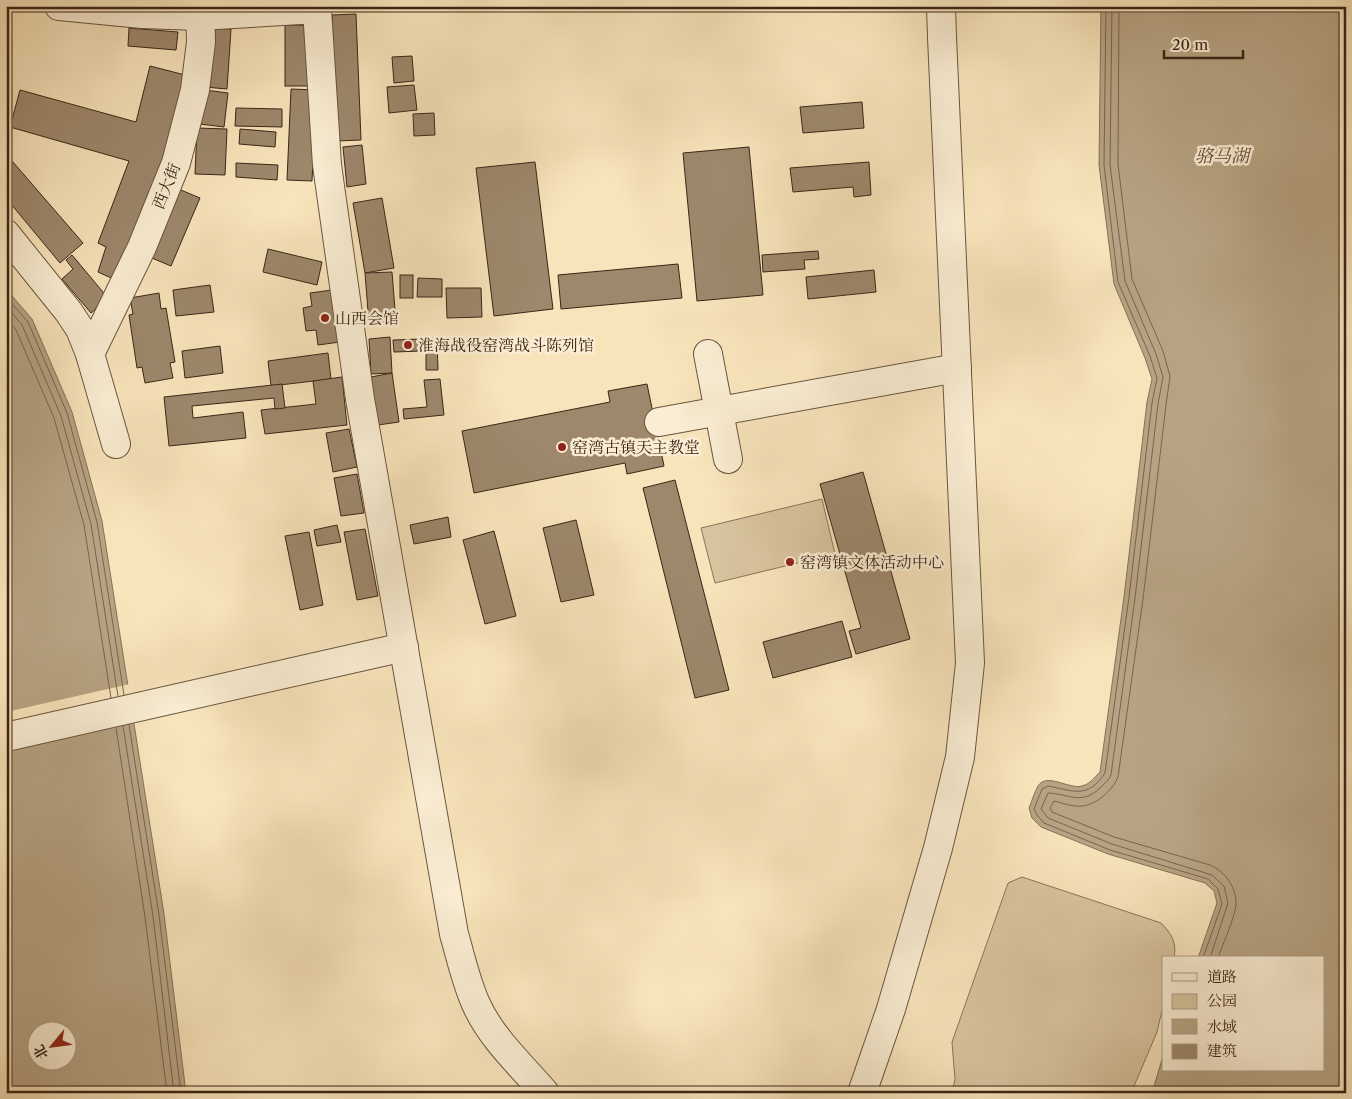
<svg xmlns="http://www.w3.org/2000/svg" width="1352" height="1099" viewBox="0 0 1352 1099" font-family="'Libre Caslon Text','Noto Serif SC',serif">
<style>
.green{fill:#d8c49f;stroke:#89745b}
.water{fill:#b7a383;stroke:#857158;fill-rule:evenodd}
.pier{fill:#f8e4bb}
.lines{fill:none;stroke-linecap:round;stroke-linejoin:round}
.shore{stroke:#78644d;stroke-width:1}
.building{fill:#9d886c;stroke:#3a2517}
.minor-casing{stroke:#6a5540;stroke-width:30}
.minor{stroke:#faedd3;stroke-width:28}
.poi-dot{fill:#8f2418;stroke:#faedd3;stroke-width:2}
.labels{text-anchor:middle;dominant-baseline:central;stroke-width:5;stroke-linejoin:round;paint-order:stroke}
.street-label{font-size:16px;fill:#3a2517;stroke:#faedd3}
.poi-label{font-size:16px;fill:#3a2517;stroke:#faedd3;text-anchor:start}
.water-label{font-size:18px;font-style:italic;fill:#604b37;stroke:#faedd3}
</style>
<rect width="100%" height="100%" fill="#f8e4bb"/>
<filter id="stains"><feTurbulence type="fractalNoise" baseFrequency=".004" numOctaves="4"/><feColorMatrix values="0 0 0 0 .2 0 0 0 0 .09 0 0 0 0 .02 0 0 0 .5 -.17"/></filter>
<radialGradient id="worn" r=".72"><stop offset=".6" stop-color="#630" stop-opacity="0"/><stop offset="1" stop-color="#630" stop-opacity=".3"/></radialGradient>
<g class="green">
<path d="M822,499L835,554L715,583L701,528Z"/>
<path d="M1022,877L1161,923C1172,934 1177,943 1174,958H1163V1006L1157,1032L1131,1093H952L955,1079L952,1042L1008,883Z"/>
</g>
<g class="water">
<path d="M1101,6H1346V1093H1152L1163,1056V1070H1323V958H1198L1217,903L1214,891L1205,883L1108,854L1041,827L1032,818L1029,808C1032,801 1034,793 1038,786C1047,772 1070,790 1082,786C1090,784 1095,777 1100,772L1124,597L1147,402L1152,379L1145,358L1114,284L1099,165Z"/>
<path d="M6,289L32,319L72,412L102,521L164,914L186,1093H6ZM38,1032H68V1062H38Z"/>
</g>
<path class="pier" d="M130,684L136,722L6,752V712Z"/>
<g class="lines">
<g class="shore">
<path d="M1106,6L1104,165L1118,282L1150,356L1157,378L1152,403L1129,597L1105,773C1088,799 1074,791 1048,786L1042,789L1034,809L1037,815L1044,823L1110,850L1208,879L1218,889L1222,904L1203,958"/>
<path d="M1112,6L1110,165L1125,281L1156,354L1163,377L1158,404L1135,598L1111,775C1109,780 1105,783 1101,787C1082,806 1070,794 1048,793L1041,809L1048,818L1112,844L1212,875L1224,886L1228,903L1210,958"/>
<path d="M1119,6L1118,164L1132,279L1163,351L1170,376L1166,405L1143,599L1118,777C1113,790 1096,805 1082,806C1073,807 1062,803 1054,801L1050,808L1052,812L1114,837L1210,865C1225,871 1237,888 1236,905C1234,920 1223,943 1218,958"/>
<path d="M6,297L28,322L67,413L97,522L124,695"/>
<path d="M6,306L22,325L61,416L91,524L118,696"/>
<path d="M6,318L16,330L54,418L84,525L111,698"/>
<path d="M129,725L159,915L181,1093"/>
<path d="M123,726L153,916L174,1093"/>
<path d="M116,728L145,917L167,1093"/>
</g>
</g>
<g class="building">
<path d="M356,14L361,140L337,141L332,15Z"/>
<rect x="285" y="25" width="25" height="61"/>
<path d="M129,28L178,32L176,50L128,46Z"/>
<path d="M210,28L231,29L227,89L205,87Z"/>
<path d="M412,56L414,81L394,83L392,57Z"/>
<path d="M150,66L189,76L159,196L120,282L98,272L106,247L98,243L129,161L10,127L20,90L136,122Z"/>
<path d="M414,85L417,110L389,113L387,87Z"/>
<path d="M291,89L316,90L312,181L287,180Z"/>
<path d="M205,90L228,93L224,127L200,124Z"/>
<path d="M862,102L864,128L803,133L800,107Z"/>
<path d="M236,108L282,109V127L235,126Z"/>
<path d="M434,113L435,135L414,136L413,114Z"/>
<path d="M197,128L227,129L225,175L195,174Z"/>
<path d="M240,129L276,132L275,147L239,144Z"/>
<path d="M362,145L366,184L347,187L343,147Z"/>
<path d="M749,147L763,295L697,301L683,153Z"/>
<path d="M6,154L83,243L60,263L6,198Z"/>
<path d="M535,162L553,309L494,316L476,168Z"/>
<path d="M869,162L871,195L854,197L853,187L793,192L790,168Z"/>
<path d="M236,163L278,165L277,180L236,177Z"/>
<path d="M176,188L200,198L171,266L147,256Z"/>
<path d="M382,198L394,268L365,273L353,203Z"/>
<path d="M268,249L322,262L317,285L263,272Z"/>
<path d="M818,251L819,259L804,260L805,269L763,272L762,255Z"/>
<path d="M72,255L108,298L91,313L62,279L73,269L66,260Z"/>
<path d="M678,264L682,298L561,309L558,275Z"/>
<path d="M874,270L876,292L808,299L806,277Z"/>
<path d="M392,272L396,322L369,324L365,273Z"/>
<rect x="400" y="275" width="13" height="23"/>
<path d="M418,278L442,279V297H417Z"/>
<path d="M210,285L214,312L176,316L173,290Z"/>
<path d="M446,288H481L482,317L447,318Z"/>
<path d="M332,290L340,342L318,345L316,330L306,331L303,308L312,306L310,293Z"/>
<path d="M159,293L161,309L166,308L175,362L170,363L173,378L145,383L142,367L137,368L129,315L133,314L130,298Z"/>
<path d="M390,337L392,373L371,374L369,339Z"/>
<path d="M426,338H437L438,370H426Z"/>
<path d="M422,339V351L394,352L393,340Z"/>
<path d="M220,346L223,373L185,378L182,351Z"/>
<path d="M328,353L331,379L271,386L268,361Z"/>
<path d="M392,373L399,422L378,425L371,377Z"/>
<path d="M342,377L347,425L265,434L261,410L316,404L313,381Z"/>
<path d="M440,379L444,415L404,419L403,409L427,407L424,380Z"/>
<path d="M282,384L285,408L275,409L274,398L192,406L193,418L243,412L246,438L169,446L164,397Z"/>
<path d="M647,384L664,466L627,474L625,463L474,493L462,431L610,402L608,391Z"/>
<path d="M349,429L357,467L333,472L326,433Z"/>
<path d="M863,472L910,639L856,654L849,631L861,628L820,484Z"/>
<path d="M357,474L364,513L341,516L334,478Z"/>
<path d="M675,480L729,690L695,698L643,488Z"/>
<path d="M448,517L451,537L414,544L410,525Z"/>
<path d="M576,520L594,595L561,602L543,528Z"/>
<path d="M337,525L341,542L317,546L314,530Z"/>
<path d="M365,529L378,596L357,600L344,532Z"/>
<path d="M494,531L516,616L485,624L463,540Z"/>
<path d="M309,532L323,605L300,610L285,536Z"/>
<path d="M842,621L852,657L773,678L763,642Z"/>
</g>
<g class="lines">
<defs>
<g id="minor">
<path d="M59,6L142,14L200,16L317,9L327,165L360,399L454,934C461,958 466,982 476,1004C491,1038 521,1065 545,1093"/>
<path d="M6,234L68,311L80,329L90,354L116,444"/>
<path d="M90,354L142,247L176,163L195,90L201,42L200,6"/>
<path d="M708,354L728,459"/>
<path d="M659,422L957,368"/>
<path d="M6,737L404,647"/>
<path d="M862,1093L891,1009L938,848L960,757L970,663L942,37L941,6"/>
</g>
</defs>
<use href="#minor" class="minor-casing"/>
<use href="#minor" class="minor"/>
</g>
<g class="poi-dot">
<circle cx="325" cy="318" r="5"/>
<circle cx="408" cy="345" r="5"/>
<circle cx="562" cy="447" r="5"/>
<circle cx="790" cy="562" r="5"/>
</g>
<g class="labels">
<g class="street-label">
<text transform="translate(166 186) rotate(-68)">西大街</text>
</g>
<g class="poi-label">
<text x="335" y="318">山西会馆</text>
<text x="418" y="345">淮海战役窑湾战斗陈列馆</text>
<text x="572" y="447">窑湾古镇天主教堂</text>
<text x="800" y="562">窑湾镇文体活动中心</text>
</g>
<g class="water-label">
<text x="1222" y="156">骆马湖</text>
</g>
</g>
<rect width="1352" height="1099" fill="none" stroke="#f8e4bb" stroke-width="25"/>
<rect x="8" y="8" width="1337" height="1084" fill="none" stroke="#3a2517" stroke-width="2.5"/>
<rect x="12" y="12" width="1327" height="1074" fill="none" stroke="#3a2517"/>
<rect x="1162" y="956" width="162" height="115" fill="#faedd3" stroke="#ad9d88"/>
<rect x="1172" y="973" width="25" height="8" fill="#faedd3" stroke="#ad9d88"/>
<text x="1207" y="982" font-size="15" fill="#3a2517">道路</text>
<rect x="1172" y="994" width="25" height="15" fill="#d8c49f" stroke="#ad9d88"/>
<text x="1207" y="1006" font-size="15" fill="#3a2517">公园</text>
<rect x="1172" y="1019" width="25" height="15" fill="#b7a383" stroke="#ad9d88"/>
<text x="1207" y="1032" font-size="15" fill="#3a2517">水域</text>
<rect x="1172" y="1044" width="25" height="15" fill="#9d886c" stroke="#ad9d88"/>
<text x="1207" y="1056" font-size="15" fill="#3a2517">建筑</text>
<g transform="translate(52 1046) rotate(241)"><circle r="24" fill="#faedd3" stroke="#ad9d88"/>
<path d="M0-4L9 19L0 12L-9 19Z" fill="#8f2418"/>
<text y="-8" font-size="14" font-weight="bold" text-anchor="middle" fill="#3a2517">北</text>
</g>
<path d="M1164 50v8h79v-8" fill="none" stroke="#3a2517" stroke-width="2.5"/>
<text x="1172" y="50" font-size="15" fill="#3a2517" stroke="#faedd3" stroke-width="4" paint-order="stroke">20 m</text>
<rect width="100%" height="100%" filter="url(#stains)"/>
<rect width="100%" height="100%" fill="url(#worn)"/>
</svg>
